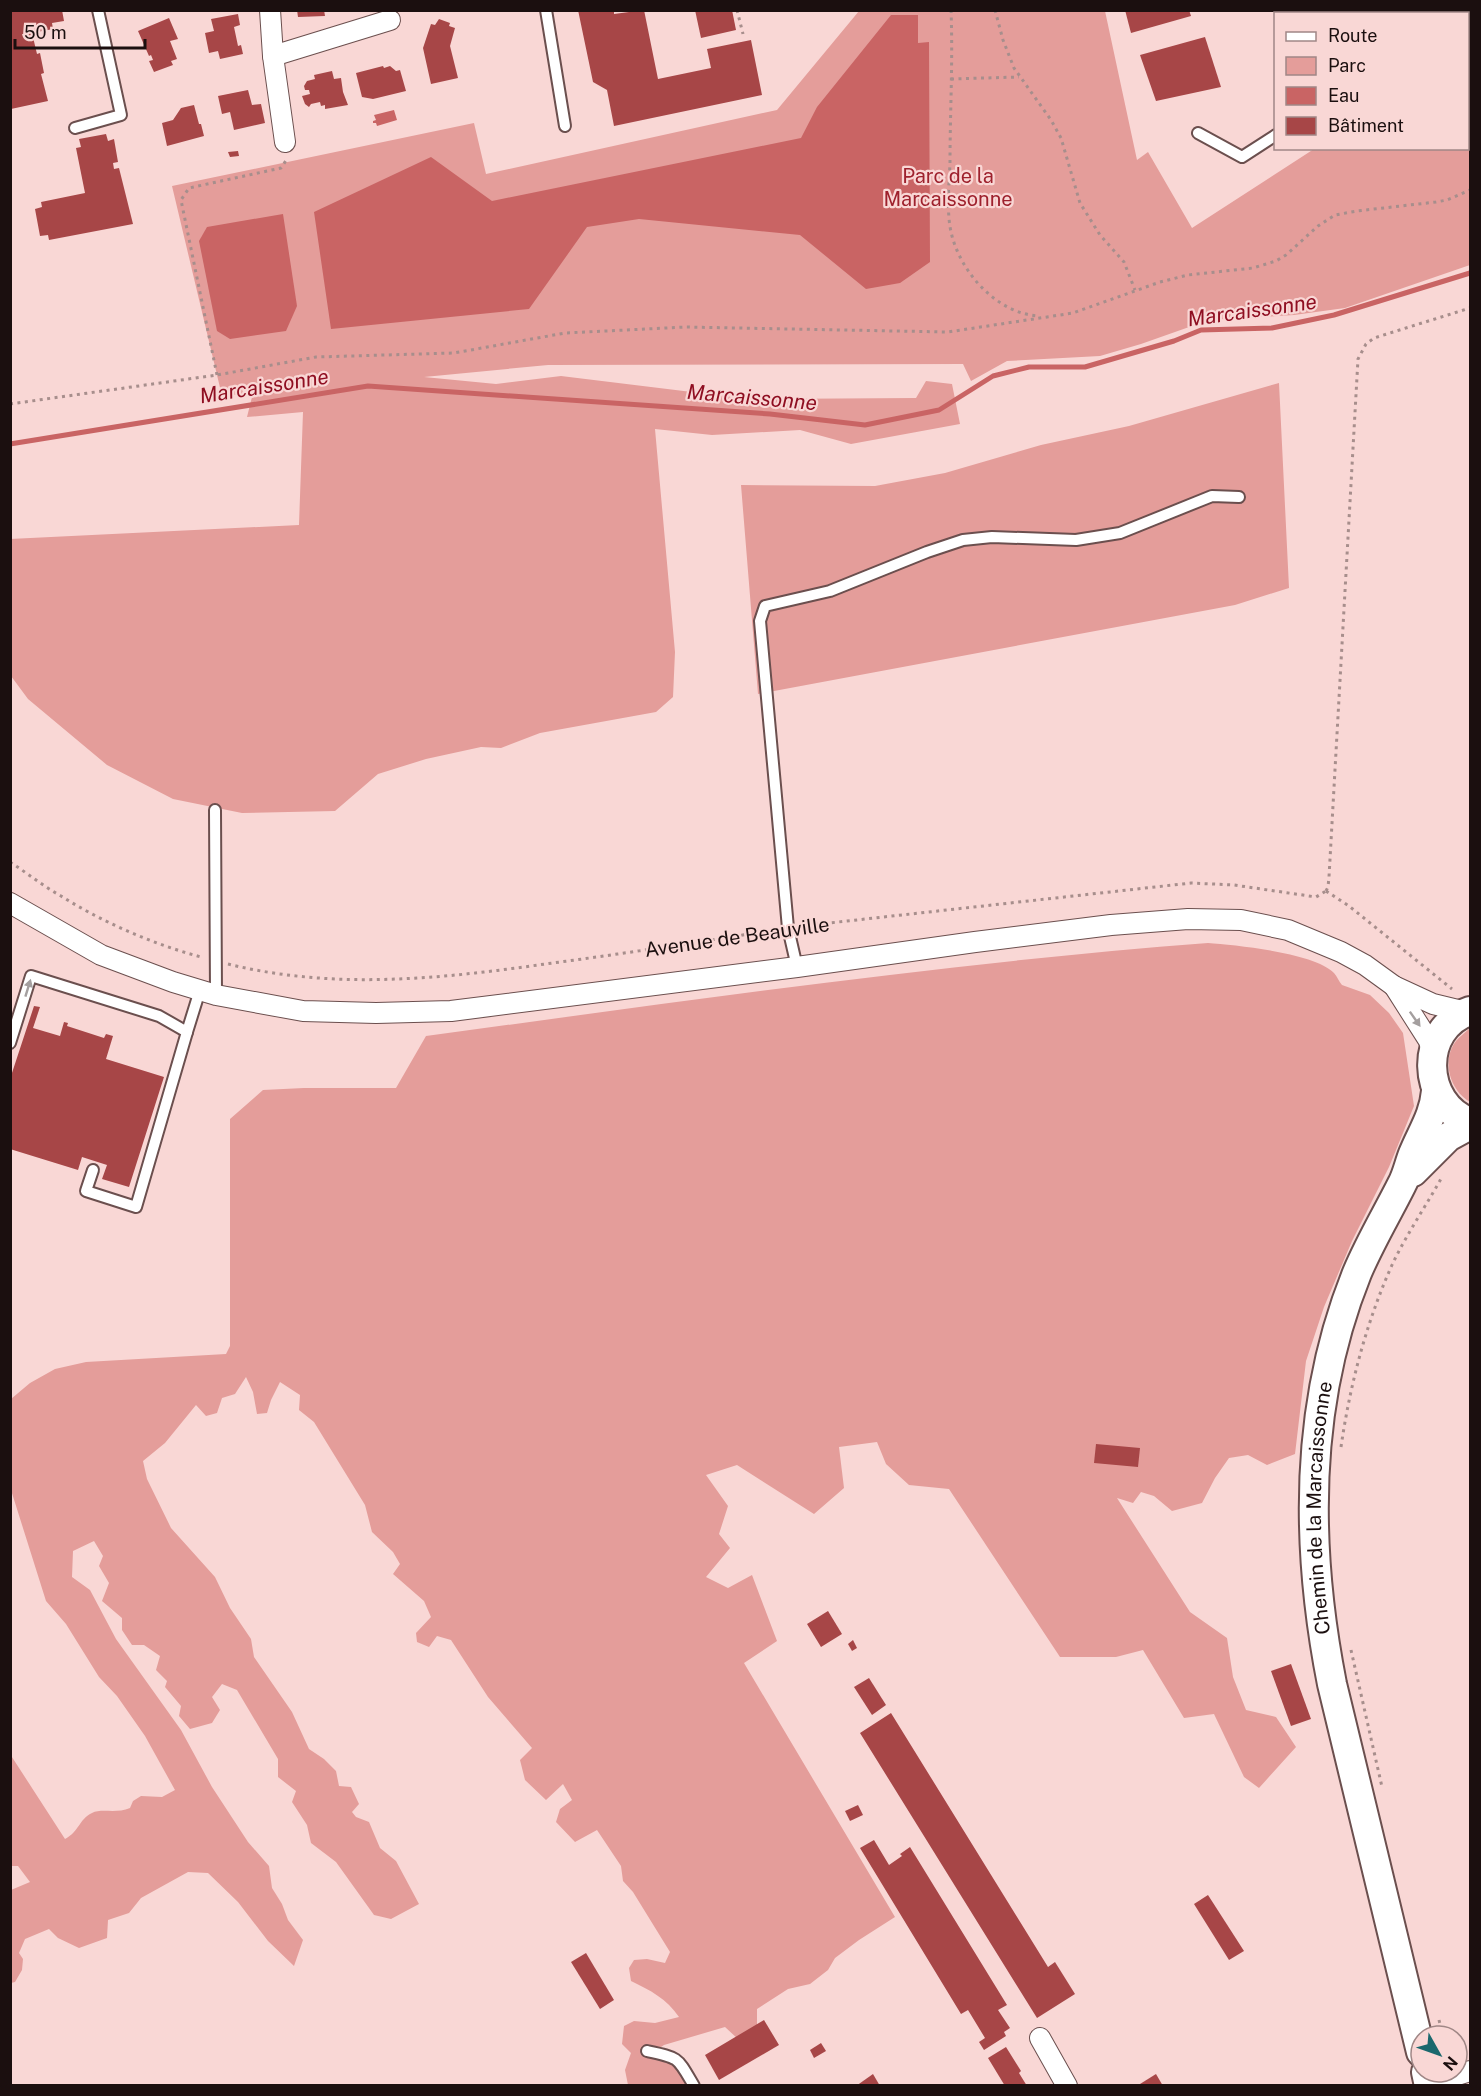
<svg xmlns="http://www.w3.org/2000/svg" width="1481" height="2096" viewBox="0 0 1481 2096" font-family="'Public Sans',sans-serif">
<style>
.green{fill:#e49d9a}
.water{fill:#c96464}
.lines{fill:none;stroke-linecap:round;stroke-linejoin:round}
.stream{stroke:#c96464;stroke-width:5}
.building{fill:#a74647}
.lane-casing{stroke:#6b4f4e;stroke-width:14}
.street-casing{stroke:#6b4f4e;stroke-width:22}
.secondary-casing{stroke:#6b4f4e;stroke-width:32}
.path{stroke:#a78e8c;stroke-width:3;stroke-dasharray:3 4.5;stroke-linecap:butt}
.lane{stroke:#fff;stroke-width:10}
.street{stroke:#fff;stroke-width:20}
.secondary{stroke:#fff;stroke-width:28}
.oneway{fill:#a49f9f}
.labels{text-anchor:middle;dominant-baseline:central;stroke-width:4.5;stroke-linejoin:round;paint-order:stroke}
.park-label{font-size:20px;fill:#9e212d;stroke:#f9d7d5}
.street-label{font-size:20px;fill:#1b0f0f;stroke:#f9d7d5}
.water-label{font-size:21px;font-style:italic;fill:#8f0e21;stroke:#f9d7d5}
</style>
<rect width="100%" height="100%" fill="#f9d7d5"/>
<g class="green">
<path d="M859,11H1105L1137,160L1148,152L1192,228L1314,149L1468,148V87L1470,97V265L1345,308L1294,315L1209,320L1141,344L1100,356L1007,361L971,381L963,364L548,365L424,377L496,384L561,376L749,399L916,398L926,381L952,384L960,424L851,444L800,430L712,435L655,429L675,652L673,697L656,712L540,733L501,748L481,747L426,759L378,774L335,811L242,813L173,799L107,765L28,699L11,676L10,539L299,525L303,412L247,417L253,393L222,396L172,186L474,123L486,174L777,110Z"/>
<path d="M1279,383L1289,588L1235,605L758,694L741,485L875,486L945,473L1041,445L1129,426Z"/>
<path d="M1208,943C1236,945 1315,953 1334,973C1337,976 1339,982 1342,985L1370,995L1389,1013L1403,1033L1414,1106L1389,1167L1352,1241L1324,1307L1306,1361L1295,1454L1267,1465L1248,1455L1229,1458L1215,1478L1202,1503L1172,1511L1154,1496L1141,1492L1133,1503L1117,1498L1190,1612L1227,1638L1233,1677L1246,1710L1276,1717L1296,1747L1259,1788L1244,1777L1214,1714L1184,1718L1143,1650L1116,1657H1060L949,1489L909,1485L886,1464L877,1442L839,1447L844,1488L814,1514L737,1465L706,1475L728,1506L719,1534L730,1548L706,1577L728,1588L752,1575L777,1641L744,1663L895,1917L859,1940L835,1958L828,1970L810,1984L788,1989L757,2009V2028L738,2039L725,2027L664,2045L655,2051L657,2059L672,2054L695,2085H628L625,2070L631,2053L622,2044L624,2026L634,2021L655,2023L679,2017C667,1999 650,1990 631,1981L629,1968L634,1960L647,1959L665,1963L670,1952L633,1892L623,1881L621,1866L597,1830L575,1842L556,1822L560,1809L572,1800L563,1784L546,1800L525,1780L520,1760L532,1748L488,1697L451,1640L437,1636L429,1647L417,1642L416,1633L431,1617L424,1601L393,1574L400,1564L393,1552L372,1532L365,1505L314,1422L299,1410L300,1395L280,1382L271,1400L267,1413L257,1414L253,1392L246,1377L235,1394L222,1398L217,1413L206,1416L196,1405L165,1443L143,1461L147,1479L171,1528L215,1577L230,1608L251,1639L254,1657L292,1712L309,1749L324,1759L336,1771L339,1786L351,1787L359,1804L352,1812L356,1817L369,1822L380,1848L396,1861L419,1904L391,1919L374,1915L336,1862L311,1843L307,1825L292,1802L296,1791L278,1777V1759L237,1690L222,1684L212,1697L220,1710L212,1723L190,1729L179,1716L181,1706L165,1687L167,1681L156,1670L160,1656L144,1645H132L122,1630V1618L102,1601L109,1583L99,1566L103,1556L94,1541L73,1551L72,1577L90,1590L116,1639L181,1730L212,1787L248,1842L269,1866L272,1888L282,1904L288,1920L303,1940L294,1966L268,1941L238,1902L208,1873L188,1872L141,1898L129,1913L108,1920L107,1938L79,1948L58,1938L49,1929L25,1939L19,1953L23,1959L22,1970L15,1982L11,1983V1890L30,1882L18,1866H11L10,1754L65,1839C80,1831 78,1820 92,1813C101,1808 116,1814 130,1808L133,1801L141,1796L162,1797L175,1790L145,1736L117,1696L99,1677L66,1624L46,1601L11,1490V1399L30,1383L55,1369L86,1362L226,1354L230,1346V1119L263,1090L304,1088H396L426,1036C686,1001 946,963 1208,943Z"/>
<path d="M1470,1028V1102C1450,1090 1441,1061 1456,1041C1460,1036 1466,1032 1470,1028Z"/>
</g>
<g class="water">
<path d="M891,15H918V43L929,42L930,262L900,283L866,289L800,235L639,219L587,227L529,309L331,329L314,212L431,157L492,201L801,138L817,107Z"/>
<path d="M394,110L397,120L377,126L376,123H373V121L376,120L374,115Z"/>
<path d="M283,214L297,306L286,331L230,339L217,331L199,241L207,227Z"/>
</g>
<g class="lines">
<path class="stream" d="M10,444L368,386L770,414L865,425L939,410L993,376L1029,367H1085L1174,341L1201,330L1272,328L1334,315L1470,273"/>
</g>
<g class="building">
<path d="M10,10H62L64,21L52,23L53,29L32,33L37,54L40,53L44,73L41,74L48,101L11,109Z"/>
<path d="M297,10H324L325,16L298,17Z"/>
<path d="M578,10H614V14L644,10L658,79L711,68L707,49L751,40L762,95L614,126L607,90L593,82Z"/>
<path d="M695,10H732L736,30L701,38Z"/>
<path d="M1125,10H1189L1191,16L1131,33Z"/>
<path d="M1281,10H1319V11L1311,14H1282Z"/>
<path d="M238,14L240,25L234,27L238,46L241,45L243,54L220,59L218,51L209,53L205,33L214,31L211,19Z"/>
<path d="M169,18L178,39L170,41L177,59L171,61L173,65L154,72L149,61L153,60L151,55L149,56L138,31Z"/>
<path d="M439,19L450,23L449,26L455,28L450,46L458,78L431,84L423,48L431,24L435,25Z"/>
<path d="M1205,37L1221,87L1156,101L1140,55Z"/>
<path d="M383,66L384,68L390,66L396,71L400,70L406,91L373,99L362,97L356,73Z"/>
<path d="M332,71L334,79L341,78L343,92L348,105L325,109V105L321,106L320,102L311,104L309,107L305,104L302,96L310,94L309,90H305L304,86L307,81L315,79L314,75Z"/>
<path d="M248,90L252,105L261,104L265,123L234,130L230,112L222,114L218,96Z"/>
<path d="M194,105L199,124H201L204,136L167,146L162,123L173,120L181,108Z"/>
<path d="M106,134L108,141L114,139L118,162L113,163L114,169L119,168L133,224L49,240L48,235L40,236L35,209L42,207L41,202L85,193L76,148L81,147L79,139Z"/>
<path d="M238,151L239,156L230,157L228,152Z"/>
<path d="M34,1006L40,1007L33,1028L60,1036L64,1022L68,1023L67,1026L104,1038L106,1034L113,1036L106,1059L164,1077L129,1187L102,1179L107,1165L82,1157L78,1170L10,1149V1079Z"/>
<path d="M1096,1444L1140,1448L1138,1467L1094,1463Z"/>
<path d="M828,1611L842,1634L821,1647L807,1624Z"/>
<path d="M853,1640L857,1648L852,1651L848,1644Z"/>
<path d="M1291,1664L1311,1719L1291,1726L1271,1671Z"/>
<path d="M869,1678L886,1705L872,1715L854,1687Z"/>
<path d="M891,1713L1048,1967L1055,1962L1075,1994L1037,2018L860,1733Z"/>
<path d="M858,1805L863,1815L850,1821L845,1811Z"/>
<path d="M874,1840L889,1865L902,1856L900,1854L910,1847L1007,2005L998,2010L1010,2028L1004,2032L1006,2036L984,2050L979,2042L985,2038L968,2010L961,2014L860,1848Z"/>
<path d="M1208,1895L1244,1951L1229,1960L1194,1904Z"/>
<path d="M586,1953L614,2000L600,2009L571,1962Z"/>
<path d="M764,2020L779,2045L719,2080L705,2055Z"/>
<path d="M821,2043L826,2051L814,2058L810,2050Z"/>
<path d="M1006,2047L1021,2071L1019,2073L1027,2086H1005L988,2058Z"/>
<path d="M873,2074L880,2086H856Z"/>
<path d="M1156,2074L1163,2086H1141L1140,2084Z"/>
</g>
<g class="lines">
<defs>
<g id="lane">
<path d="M546,10L565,126"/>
<path d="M1456,14L1461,10"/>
<path d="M75,128L121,115L98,10"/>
<path d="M1198,133L1242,157L1276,135"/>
<path d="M215,810L216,995"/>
<path d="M797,967L788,928L760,621L765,606L830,591L927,552L963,540L992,537L1076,540L1120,533L1212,496L1239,497"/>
<path d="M10,1043L31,976L159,1016L187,1032L200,990"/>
<path d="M93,1170L86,1191L136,1207L187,1032"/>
<path d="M647,2051C680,2058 677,2057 694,2086"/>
</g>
<g id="street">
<path d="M270,10L273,56L285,142"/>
<path d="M273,56L390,20"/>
<path d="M10,903L101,955L173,982L216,995L303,1011L376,1013L451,1011L797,967L975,942L1111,925L1188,919L1241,920L1288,930L1341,952L1365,965L1394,986L1433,1004L1466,1012"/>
<path d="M1394,986L1429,1041L1433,1054"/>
<path d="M1040,2038L1067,2086"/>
<path d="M1429,2084L1470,2071"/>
</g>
<g id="secondary">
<path d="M1470,1011C1418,1028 1421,1104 1470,1122"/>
<path d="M1413,1172L1448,1137L1470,1125"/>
<path id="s1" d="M1421,2052L1332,1684C1305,1547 1304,1404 1357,1273C1370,1242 1387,1214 1402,1184C1407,1175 1409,1164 1413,1154C1422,1132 1434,1115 1436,1091"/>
<path d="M1426,2072L1429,2086"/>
</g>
</defs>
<use href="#lane" class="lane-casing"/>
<use href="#street" class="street-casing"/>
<use href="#secondary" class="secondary-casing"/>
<g class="path">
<path d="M737,10L743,34"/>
<path d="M951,10C953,61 950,112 950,163C949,186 946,214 952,236C962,274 998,314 1039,316"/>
<path d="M995,10L1003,40L1014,68L1051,120L1061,138L1080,203L1100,235L1124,262L1135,290"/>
<path d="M951,79L1019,77"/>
<path d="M217,375L181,200L189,188L281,168L287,159"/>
<path d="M10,404L217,375L316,357L454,353L565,333L685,327L948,332L1073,313L1160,282L1188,275L1253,268L1276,261L1286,255L1318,226L1335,215L1357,211L1436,202L1447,200L1470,190"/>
<path d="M10,862C27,873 43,886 61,896C104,923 153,944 201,957"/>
<path d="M1326,891L1328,887L1329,877L1358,359L1366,344L1374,338L1470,308"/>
<path d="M1326,891L1349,906L1452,989"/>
<path d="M802,926L1191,883L1234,885L1316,897L1326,891"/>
<path d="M228,964C333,990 440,979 545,964C622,954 698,942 775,930"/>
<path d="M1341,1447C1350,1385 1366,1323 1392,1265C1406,1235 1426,1206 1442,1177"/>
<path d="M1351,1650L1382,1787"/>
<path d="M1439,2020L1443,2036"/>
</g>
<use href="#lane" class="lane"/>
<use href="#street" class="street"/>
<use href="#secondary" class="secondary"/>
</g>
<defs><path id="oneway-solid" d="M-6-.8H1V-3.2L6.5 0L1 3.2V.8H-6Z" transform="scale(1.5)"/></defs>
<g class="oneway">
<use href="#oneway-solid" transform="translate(28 988) rotate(-73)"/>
<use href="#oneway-solid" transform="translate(1415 1019) rotate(55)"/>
</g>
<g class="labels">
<g class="park-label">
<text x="948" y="176">Parc de la<tspan x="948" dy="23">Marcaissonne</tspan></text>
</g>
<g class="street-label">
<text transform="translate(737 937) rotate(-8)">Avenue de Beauville</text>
<text stroke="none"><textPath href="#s1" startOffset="556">Chemin de la Marcaissonne</textPath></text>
</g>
<g class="water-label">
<text transform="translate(1252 310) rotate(-8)">Marcaissonne</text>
<text transform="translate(264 386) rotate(-9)">Marcaissonne</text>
<text transform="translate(752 397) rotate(5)">Marcaissonne</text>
</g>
</g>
<rect width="1481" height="2096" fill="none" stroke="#1b0f0f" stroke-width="24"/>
<rect x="1274" y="12" width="195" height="138" fill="#f9d7d5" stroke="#a08786" stroke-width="1.5"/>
<rect x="1286" y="32" width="30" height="9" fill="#ffffff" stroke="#a08786" stroke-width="1.5"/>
<text x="1328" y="42" font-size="18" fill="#1b0f0f">Route</text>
<rect x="1286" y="57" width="30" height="18" fill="#e49d9a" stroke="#a08786" stroke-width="1.5"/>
<text x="1328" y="72" font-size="18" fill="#1b0f0f">Parc</text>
<rect x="1286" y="87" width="30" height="18" fill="#c96464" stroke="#a08786" stroke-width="1.5"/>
<text x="1328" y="102" font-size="18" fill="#1b0f0f">Eau</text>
<rect x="1286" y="117" width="30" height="18" fill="#a74647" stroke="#a08786" stroke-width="1.5"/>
<text x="1328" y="132" font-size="18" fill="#1b0f0f">Bâtiment</text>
<g transform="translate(1439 2054) rotate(130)"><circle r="28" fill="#f9d7d5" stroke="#a08786" stroke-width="1.5"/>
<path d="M0-4.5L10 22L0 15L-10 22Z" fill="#1b686d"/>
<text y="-9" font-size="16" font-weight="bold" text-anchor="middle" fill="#1b0f0f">N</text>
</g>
<path d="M15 39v9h130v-9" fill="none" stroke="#1b0f0f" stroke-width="3"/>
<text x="24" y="39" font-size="18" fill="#1b0f0f" stroke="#f9d7d5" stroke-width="4.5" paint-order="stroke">50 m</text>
</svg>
